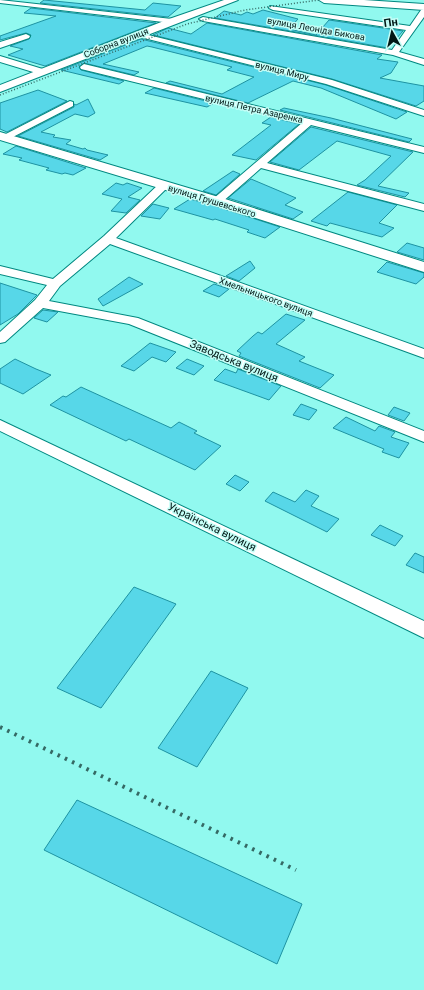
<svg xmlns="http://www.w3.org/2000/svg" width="424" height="990" viewBox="0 0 424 990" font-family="Roboto,sans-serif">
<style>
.building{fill:#57d7e8;stroke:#1e93a2}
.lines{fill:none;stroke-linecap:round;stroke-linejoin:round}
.minor-casing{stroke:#008880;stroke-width:2}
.tertiary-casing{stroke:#008880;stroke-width:2}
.minor{fill:#fff;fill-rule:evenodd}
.tertiary{fill:#fff;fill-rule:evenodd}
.rail-far1{stroke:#356964;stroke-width:1.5;stroke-dasharray:1 2;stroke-linecap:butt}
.rail{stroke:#356964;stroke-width:4;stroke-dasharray:2.5 5.5;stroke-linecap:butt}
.labels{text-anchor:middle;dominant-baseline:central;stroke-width:3;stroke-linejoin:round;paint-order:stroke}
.far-street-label{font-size:9px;fill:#021816;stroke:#c4fef7}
.street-label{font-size:11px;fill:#021816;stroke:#c4fef7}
</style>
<rect width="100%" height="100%" fill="#91f9ef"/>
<g class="building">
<path d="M44,0L145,10L153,3L181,6L168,17L40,3Z"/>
<path d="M31,8L156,23L45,66L8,55L23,49L10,46L29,39L31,35L26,33L0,40V36L56,16L24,13Z"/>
<path d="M263,10L298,19L289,29L316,35L329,20L403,31L388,48L215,18L224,11L241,15L247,12L253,14Z"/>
<path d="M207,23L382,55L377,59L398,62L391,73L380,78L424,86V101L416,106L332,79L153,35L168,28L191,34Z"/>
<path d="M141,39L326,85L407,112L396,119L321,88L293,81L248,103L166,83L170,81L222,94L254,77L227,70L232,67L152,47L147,46L103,64L139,72L134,75L84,63L79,67L81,70L124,81L119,84L61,70Z"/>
<path d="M154,88L214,103L207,107L145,93Z"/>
<path d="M38,90L67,101L7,132L0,129V103Z"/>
<path d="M88,99L95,113L88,117L75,114L41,132L55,135L53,137L71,140L66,144L83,149L85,148L87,150L108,155L100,160L18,136L74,107V104L76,105Z"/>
<path d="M284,108L331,118L412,139L409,142L280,110Z"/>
<path d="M271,117L299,124L256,160L232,155L271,125L262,123Z"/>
<path d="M311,127L413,152L378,186L409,193L405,197L357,185L365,180L391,156L337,141L299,170L270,162Z"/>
<path d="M16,146L86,168L73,175L65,173L62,174L46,170L49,168L19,160L22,158L3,154Z"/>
<path d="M233,171L240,174L216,195L203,191Z"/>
<path d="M251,179L296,198L285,205L303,212L293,219L228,198Z"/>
<path d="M116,183L123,185L127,183L142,188L128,197L140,200L126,213L111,211L122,199L102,194Z"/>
<path d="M348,192L397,205L379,223L394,228L382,237L330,223L327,226L311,221Z"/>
<path d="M190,199L212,205L280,227L265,238L247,232L249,230L215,219L213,220L174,209Z"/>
<path d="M153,204L169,208L160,219L141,216Z"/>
<path d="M407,243L424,248V260L397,252Z"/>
<path d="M250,261L255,268L239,281L226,276Z"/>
<path d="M387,262L424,273V277L416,284L377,272Z"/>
<path d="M129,277L143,284L103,306L98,299Z"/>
<path d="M0,283L37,295L18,314L0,325Z"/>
<path d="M214,284L229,289L219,297L203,291Z"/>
<path d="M43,310L58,312L47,322L34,318Z"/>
<path d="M286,314L305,320L276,344L305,357L299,361L334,375L320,388L239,356L241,353L237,351L253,336L258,332L262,334Z"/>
<path d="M150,343L176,352L166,362L152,357L134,371L121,366Z"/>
<path d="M15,359L36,369L51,375L23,394L0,383V369Z"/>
<path d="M187,359L204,366L194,375L176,368Z"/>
<path d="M225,369L236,373L238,369L281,386L269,400L214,380Z"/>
<path d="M81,387L171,428L179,422L197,431L194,433L221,446L195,470L129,439L126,441L50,405L63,396L66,397Z"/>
<path d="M301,404L317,410L309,420L293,415Z"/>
<path d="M394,407L410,413L404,421L388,415Z"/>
<path d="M346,417L375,431L379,426L395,432L391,437L409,443L399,458L382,452L384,449L333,428Z"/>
<path d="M235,475L249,482L240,491L226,484Z"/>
<path d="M306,490L319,496L311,506L339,519L327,532L265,501L273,492L295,502Z"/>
<path d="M380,525L403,536L395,546L371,535Z"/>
<path d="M415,553L424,557V573L406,565Z"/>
<path d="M134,587L176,604L101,708L57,688Z"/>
<path d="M211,671L248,688L197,767L158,748Z"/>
<path d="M77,800L302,904L277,964L44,850Z"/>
</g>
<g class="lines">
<defs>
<g id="minor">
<path d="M0,0L172,19L176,21L172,23L0,3Z"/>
<path d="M270,6L410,26L421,10H424V17L399,52L424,59V65L393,55L203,21L199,19L203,17L392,50L406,30L273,10L269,8Z"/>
<path d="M136,32L332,80L424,110V116L326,84L136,36Z"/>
<path d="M26,34L30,36L29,38L0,48V42Z"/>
<path d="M0,56L46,70L47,72L43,75L0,62Z"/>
<path d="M84,64L424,147V153L311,125L267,163L424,204V211L261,168L221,203H213L211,201L213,199L302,123L81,69L80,67Z"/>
<path d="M70,101L73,102V106L9,139L5,140L0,137Z"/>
<path d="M163,183L167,184L169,186L167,188L116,238L424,349V358L110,244L60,286L49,301L138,318L424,431V442L129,324L43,308L5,342L0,343V332L35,300L47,285L0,274V266L53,279L104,236L159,184Z"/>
<path d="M0,420L424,621V638L0,431Z"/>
</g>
<g id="tertiary">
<path d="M224,0H238L0,92V85L169,19Z"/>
<path d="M319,0H364L424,4V10L324,3Z"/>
<path d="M0,132L222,198L424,262V272L212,204L0,140Z"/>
</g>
</defs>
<use href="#minor" class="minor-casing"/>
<use href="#tertiary" class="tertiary-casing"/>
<use href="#minor" class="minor"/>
<use href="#tertiary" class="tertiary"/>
<path class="rail-far1" d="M0,95L187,24L245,10L319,0"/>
<path class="rail" d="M0,727L296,870"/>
</g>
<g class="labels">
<g class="far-street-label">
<text transform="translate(316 29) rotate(10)">вулиця Леоніда Бикова</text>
<text transform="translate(116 43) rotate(-21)">Соборна вулиця</text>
<text transform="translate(282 71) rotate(14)">вулиця Миру</text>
<text transform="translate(254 109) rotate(13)">вулиця Петра Азаренка</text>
<text transform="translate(212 201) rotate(17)">вулиця Грушевського</text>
<text transform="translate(266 297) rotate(20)">Хмельницького вулиця</text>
</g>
<g class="street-label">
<text transform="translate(234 361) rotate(22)">Заводська вулиця</text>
<text transform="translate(212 527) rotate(26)">Українська вулиця</text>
</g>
</g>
<g transform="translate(392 32) rotate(352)" stroke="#c4fef7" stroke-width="3" paint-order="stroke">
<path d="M0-3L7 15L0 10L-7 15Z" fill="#021816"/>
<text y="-6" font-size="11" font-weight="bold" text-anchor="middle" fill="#021816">Пн</text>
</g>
</svg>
